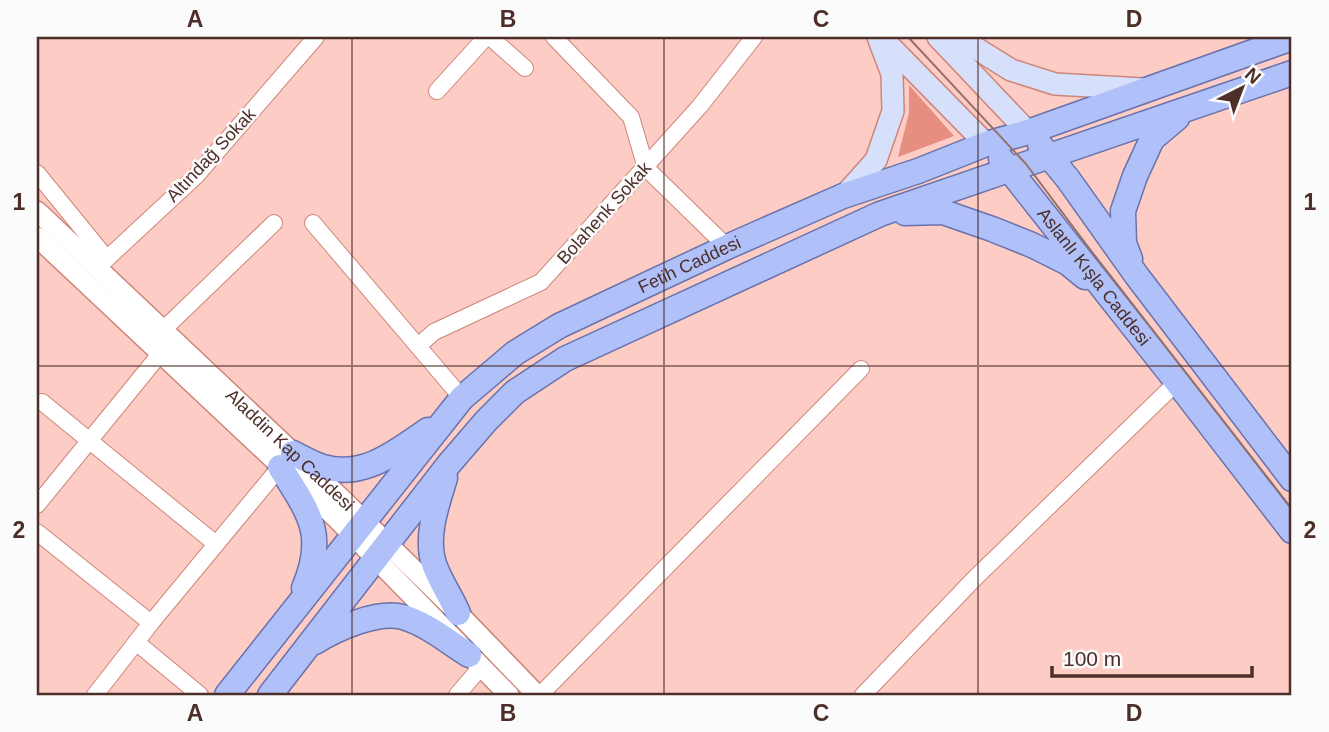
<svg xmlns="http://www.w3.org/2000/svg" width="1329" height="732" viewBox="0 0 1329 732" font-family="Helvetica,sans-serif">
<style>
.green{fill:#e68e80}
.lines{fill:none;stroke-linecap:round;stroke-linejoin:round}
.minor-casing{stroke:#cf8579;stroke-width:18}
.tertiary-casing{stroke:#cf8579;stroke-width:22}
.secondary-casing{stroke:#cf8579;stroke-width:24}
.primary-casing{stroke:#6a72ac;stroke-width:27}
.minor{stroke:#fff;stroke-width:16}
.tertiary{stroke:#fff;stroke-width:19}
.secondary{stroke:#d7e0fb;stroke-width:21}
.primary{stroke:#afc1f8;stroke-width:24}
.tram{stroke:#956f69;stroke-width:2}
.grid{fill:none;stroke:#4d2e29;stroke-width:2;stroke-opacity:0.55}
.labels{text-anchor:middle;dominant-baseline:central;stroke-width:5;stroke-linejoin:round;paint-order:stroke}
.street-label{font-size:18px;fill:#4d2e29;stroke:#fbfbfb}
.neatline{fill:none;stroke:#4d2e29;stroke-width:2.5}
.grid-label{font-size:23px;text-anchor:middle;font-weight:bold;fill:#4d2e29}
</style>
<rect width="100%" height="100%" fill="#fdcdc5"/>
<path class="green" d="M909,85L954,136L898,157L909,113Z"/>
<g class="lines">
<defs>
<g id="minor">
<path d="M490,37L525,68"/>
<path d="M554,37L631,117L646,168L727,247"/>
<path d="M437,91L486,37"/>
<path d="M37,173L107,259"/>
<path d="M313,223L462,398"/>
<path d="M98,267L196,176L316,37"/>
<path d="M164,329L274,223"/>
<path d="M418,346L434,332L541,282L700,106L754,37"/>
<path d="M42,402L216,544"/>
<path d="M37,505L160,354"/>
<path d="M37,532L151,623"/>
<path d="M136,642L200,695"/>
<path d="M95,695L151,623L280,467"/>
<path d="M457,695L480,668"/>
<path d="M540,695L861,369"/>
<path d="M863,695L974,579L1177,382"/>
</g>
<g id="tertiary">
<path id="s1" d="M37,211L344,501L458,613L537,695"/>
<path d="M37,237L337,519L509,695"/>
</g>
<g id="secondary">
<path d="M938,37L1028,132"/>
<path d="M958,37L1011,70L1055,84L1143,89"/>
<path d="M882,38L986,144"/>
<path d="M844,196L876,160L893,111L892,74L878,37"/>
</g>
<g id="primary">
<path d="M1040,145L1068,179L1137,276L1292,479"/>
<path id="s2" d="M1001,159L1177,382L1292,531"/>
<path d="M905,213L943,212L992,229L1032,245L1068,263L1085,277"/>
<path d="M1130,259L1124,243L1123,211L1135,176L1152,139L1177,118"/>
<path d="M293,453C303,458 313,464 323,467C364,479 397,451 428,430"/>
<path d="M280,467C309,513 327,534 304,588"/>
<path d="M445,478C437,504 425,537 434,564C440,581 451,597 458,613"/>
<path d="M315,642C336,629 378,610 403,617C427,624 448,642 469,655"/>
<path id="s3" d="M227,695L462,398L515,353L559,326L727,247L843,196L918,171L986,144L1028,132L1292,38"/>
<path d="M270,695L449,464L486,421L515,392L565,359L880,214L1292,73"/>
</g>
</defs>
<use href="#minor" class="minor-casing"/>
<use href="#tertiary" class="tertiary-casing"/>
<use href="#secondary" class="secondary-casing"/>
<use href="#primary" class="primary-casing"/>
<use href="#minor" class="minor"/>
<use href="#tertiary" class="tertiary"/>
<use href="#secondary" class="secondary"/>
<use href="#primary" class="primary"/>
<path class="tram" d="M908,37L1026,164L1092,252L1292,509"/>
</g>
<path class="grid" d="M352,37V695M664,37V695M978,37V695M37,366H1292"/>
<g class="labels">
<g class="street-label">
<text transform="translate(211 155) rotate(-47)">Altındağ Sokak</text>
<text transform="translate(604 213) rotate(-48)">Bolahenk Sokak</text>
<text stroke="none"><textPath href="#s3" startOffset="644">Fetih Caddesi</textPath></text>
<text stroke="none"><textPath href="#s2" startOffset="150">Aslanlı Kışla Caddesi</textPath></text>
<text stroke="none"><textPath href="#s1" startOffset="348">Aladdin Kap Caddesi</textPath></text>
</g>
</g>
<rect width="1329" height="732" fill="none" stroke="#fbfbfb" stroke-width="77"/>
<g transform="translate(1242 88) rotate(42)" stroke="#fbfbfb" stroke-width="5" paint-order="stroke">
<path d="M0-5L12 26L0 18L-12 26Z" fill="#4d2e29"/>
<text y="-10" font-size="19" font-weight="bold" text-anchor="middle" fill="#4d2e29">N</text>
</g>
<path d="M1052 666v10h200v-10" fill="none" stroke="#4d2e29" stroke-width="3.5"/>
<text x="1063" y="666" font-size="21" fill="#4d2e29" stroke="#fbfbfb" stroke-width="5" paint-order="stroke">100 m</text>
<rect x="38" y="38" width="1252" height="656" class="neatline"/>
<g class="grid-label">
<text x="195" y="27">A</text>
<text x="508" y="27">B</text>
<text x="821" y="27">C</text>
<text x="1134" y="27">D</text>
<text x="19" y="210">1</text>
<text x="1310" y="210">1</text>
<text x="19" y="538">2</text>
<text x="1310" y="538">2</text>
<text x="195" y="721">A</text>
<text x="508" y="721">B</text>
<text x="821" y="721">C</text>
<text x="1134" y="721">D</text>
</g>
</svg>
